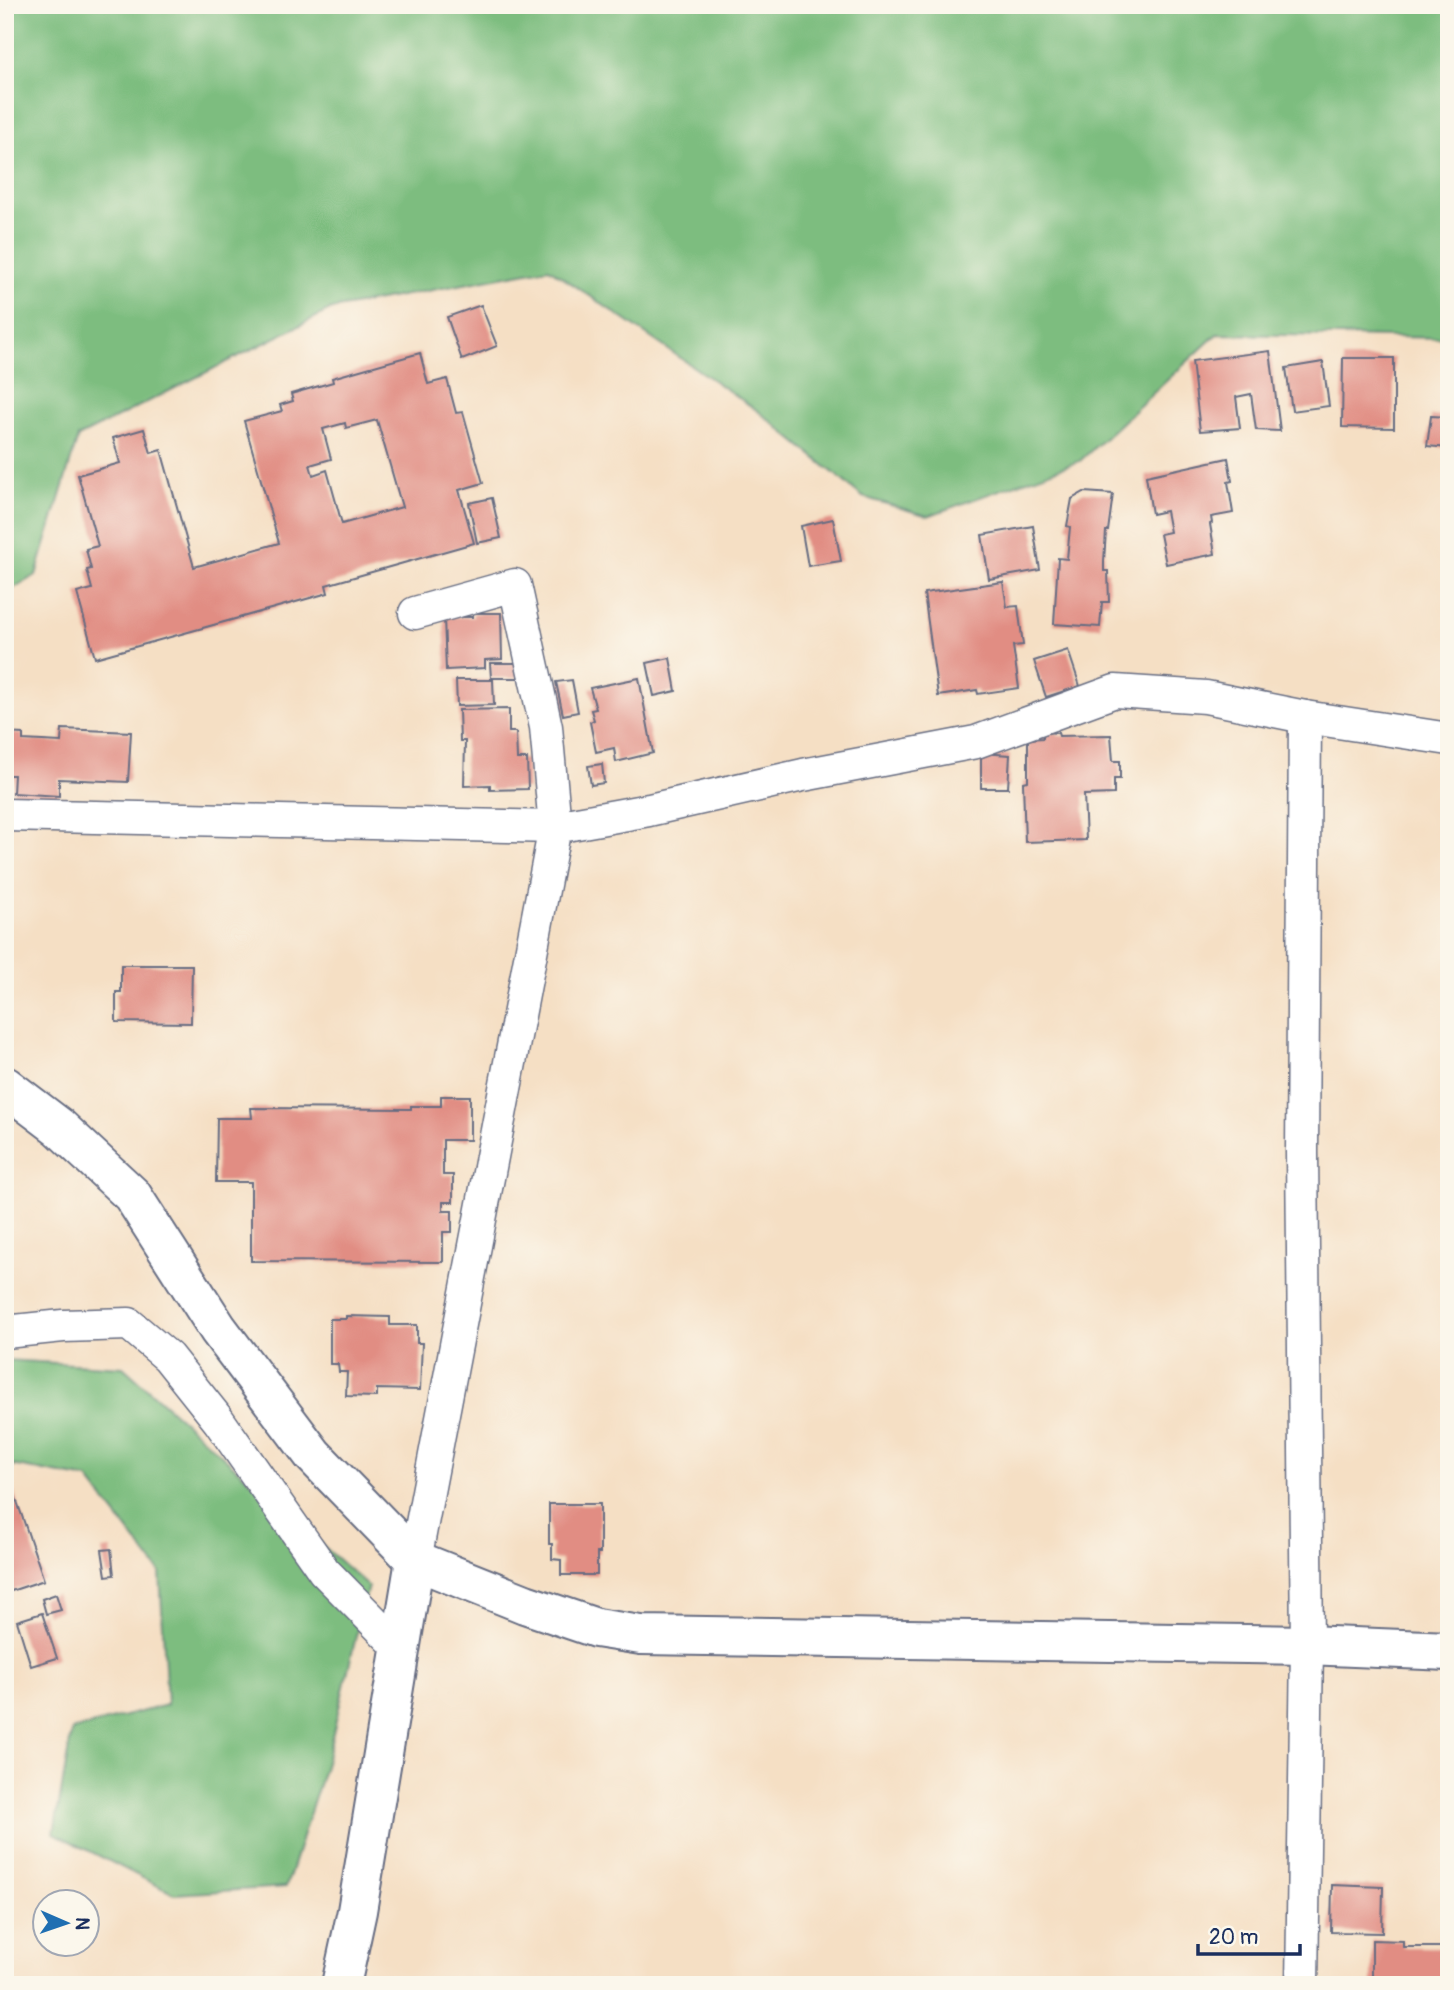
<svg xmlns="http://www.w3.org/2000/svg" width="1454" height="1990" viewBox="0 0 1454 1990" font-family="Pangolin,sans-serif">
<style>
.forest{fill:#7dbd7f;stroke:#4c766e;stroke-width:2}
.building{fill:#e18d83;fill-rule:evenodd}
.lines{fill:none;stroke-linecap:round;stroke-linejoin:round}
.minor-casing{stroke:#676d82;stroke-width:35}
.tertiary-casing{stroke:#676d82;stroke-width:42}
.minor{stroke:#fff;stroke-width:32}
.tertiary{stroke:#fff;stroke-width:38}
</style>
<rect width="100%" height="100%" fill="#fbf7ec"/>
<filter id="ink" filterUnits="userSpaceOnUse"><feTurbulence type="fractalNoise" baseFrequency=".0143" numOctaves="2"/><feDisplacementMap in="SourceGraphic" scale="14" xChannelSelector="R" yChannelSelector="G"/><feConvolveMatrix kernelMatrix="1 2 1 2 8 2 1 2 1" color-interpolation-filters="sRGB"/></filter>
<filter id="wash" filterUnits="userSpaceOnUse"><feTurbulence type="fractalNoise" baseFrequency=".00686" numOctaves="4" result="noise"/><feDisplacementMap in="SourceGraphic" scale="28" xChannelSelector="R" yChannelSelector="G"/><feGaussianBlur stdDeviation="1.57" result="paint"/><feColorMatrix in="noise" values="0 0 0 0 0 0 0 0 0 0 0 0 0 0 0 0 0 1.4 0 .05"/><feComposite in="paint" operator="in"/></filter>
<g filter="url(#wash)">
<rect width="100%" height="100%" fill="#f5dfc4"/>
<g class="forest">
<path d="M5,5H1449V338L1217,334L1080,461L928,516L863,497L758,411L549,268L332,309L78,437L36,575L5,593Z"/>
<path d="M5,1360L123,1367L368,1586L325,1766L286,1887L174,1894L54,1833L72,1730L167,1705L160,1572L88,1479L5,1464Z"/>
</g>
<g id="blocks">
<g class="building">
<path d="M481,305L497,346L462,360L447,317Z"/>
<path d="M1270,351L1280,431L1256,430L1251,394L1236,397L1240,428L1200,431L1192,361Z"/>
<path d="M420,353L428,384L447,379L456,413L463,412L483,483L459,490L474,543L326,585L328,593L95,658L77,593L92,589L87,570L91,569L86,549L98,546L78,475L120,463L113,438L144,429L151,453L161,450L194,567L279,543L244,421L282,411L280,405L293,401L291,394L333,382L332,378ZM377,420L402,507L342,524L327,470L313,475L310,465L331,459L323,429L345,423L346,428Z"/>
<path d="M1343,358H1394V428L1342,427Z"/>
<path d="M1323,362L1329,406L1292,411L1286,368Z"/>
<path d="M1431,416L1449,417V448L1427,446Z"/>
<path d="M1228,458L1232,481L1228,482L1233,513L1211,517L1212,523L1210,524L1215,554L1166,564L1160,534L1170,532L1166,511L1152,514L1146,476Z"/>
<path d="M1084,492L1113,494L1108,531H1106L1104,561V571H1108L1109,602H1102L1100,627L1054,624L1058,558L1067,559L1070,527L1067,526L1072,499Z"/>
<path d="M492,498L501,538L477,543L469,503Z"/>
<path d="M833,519L841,561L808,566L801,526Z"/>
<path d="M1033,526L1040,570L989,579L982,535Z"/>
<path d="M1003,582L1007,607L1018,606L1023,645L1013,646L1019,688L978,694L977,690L938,696L924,593Z"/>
<path d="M473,613H501L502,659L485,660V668L446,670L444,617H473Z"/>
<path d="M1068,650L1080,686L1046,697L1034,661Z"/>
<path d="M670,658L676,691L654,696L647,663Z"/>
<path d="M490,663H518V678H491Z"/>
<path d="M639,678L653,753L616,762L614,748L596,752L590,722L594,720L591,710L596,709L590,688Z"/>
<path d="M456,680H493L494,705L457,706Z"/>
<path d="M572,680L578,712L563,715L556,682Z"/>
<path d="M509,709V732H516L517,759H527L528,789L490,790V785L464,786L465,741H460L459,710Z"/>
<path d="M62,729L131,732L128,782L59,779V796L13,793L14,775H5V733L23,734V740L61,742Z"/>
<path d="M1043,732L1058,733L1059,736L1111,735L1113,761H1120V779H1114V794L1084,795L1086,840L1025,842L1023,782L1028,781V739L1043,738Z"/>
<path d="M981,753L1010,755L1008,788H981Z"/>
<path d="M602,764L604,783L591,785L588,766Z"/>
<path d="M121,965H192L191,1023L116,1022V992H121Z"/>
<path d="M441,1096H470V1140H443V1175H453V1202H443V1211H452V1232H443V1262L251,1261V1182H216L217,1118H252L251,1108L411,1109V1106H441Z"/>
<path d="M346,1316L390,1317V1325H417V1343H422L420,1390L377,1389V1397L346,1396L347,1372H339L338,1364H330V1319H346Z"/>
<path d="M10,1481L44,1580L5,1593V1483Z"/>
<path d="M549,1504H600V1553H597V1575H561V1560L552,1559V1544H549Z"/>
<path d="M111,1549L114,1575L106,1576L102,1550Z"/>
<path d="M56,1594L61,1610L46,1614L42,1599Z"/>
<path d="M42,1613L57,1658L31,1666L17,1621Z"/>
<path d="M1332,1885L1383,1887L1382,1933L1331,1932Z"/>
<path d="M1372,1940L1403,1941V1947H1449V1985H1372Z"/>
</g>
</g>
</g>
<g filter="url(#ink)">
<use href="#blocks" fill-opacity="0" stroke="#676d82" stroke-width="2"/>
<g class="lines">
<defs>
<g id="minor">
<path d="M415,613L515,585L546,727L555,827L415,1560"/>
<path d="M5,815L555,827L649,810L803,775L976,742L1115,691L1206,697L1305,717L1449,739"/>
<path d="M5,1332L63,1326L129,1324L168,1357L219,1421L324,1571L402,1650"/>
<path d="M1302,1985L1307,1645L1302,1152L1305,717"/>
</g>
<g id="tertiary">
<path d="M5,1086L59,1127L132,1195L218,1329L313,1455L415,1560L525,1604L596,1628L641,1635L1307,1645L1449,1651"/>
<path d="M341,1985L357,1911L415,1560"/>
</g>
</defs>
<use href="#minor" class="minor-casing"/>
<use href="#tertiary" class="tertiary-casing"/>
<use href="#minor" class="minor"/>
<use href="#tertiary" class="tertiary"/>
</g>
</g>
<rect width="1454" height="1990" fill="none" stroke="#fbf7ec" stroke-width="28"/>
<g transform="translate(66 1923) rotate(92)"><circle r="33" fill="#fbf7ec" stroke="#a1a7b3" stroke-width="2"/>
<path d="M0-5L12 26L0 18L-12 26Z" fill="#1f6fb2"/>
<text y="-10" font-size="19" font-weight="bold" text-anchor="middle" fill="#1b2f5e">N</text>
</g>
<path d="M1198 1944v10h102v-10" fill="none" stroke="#1b2f5e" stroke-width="3.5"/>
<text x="1209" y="1944" font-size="21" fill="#1b2f5e" stroke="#fbf7ec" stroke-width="5" paint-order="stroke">20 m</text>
</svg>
